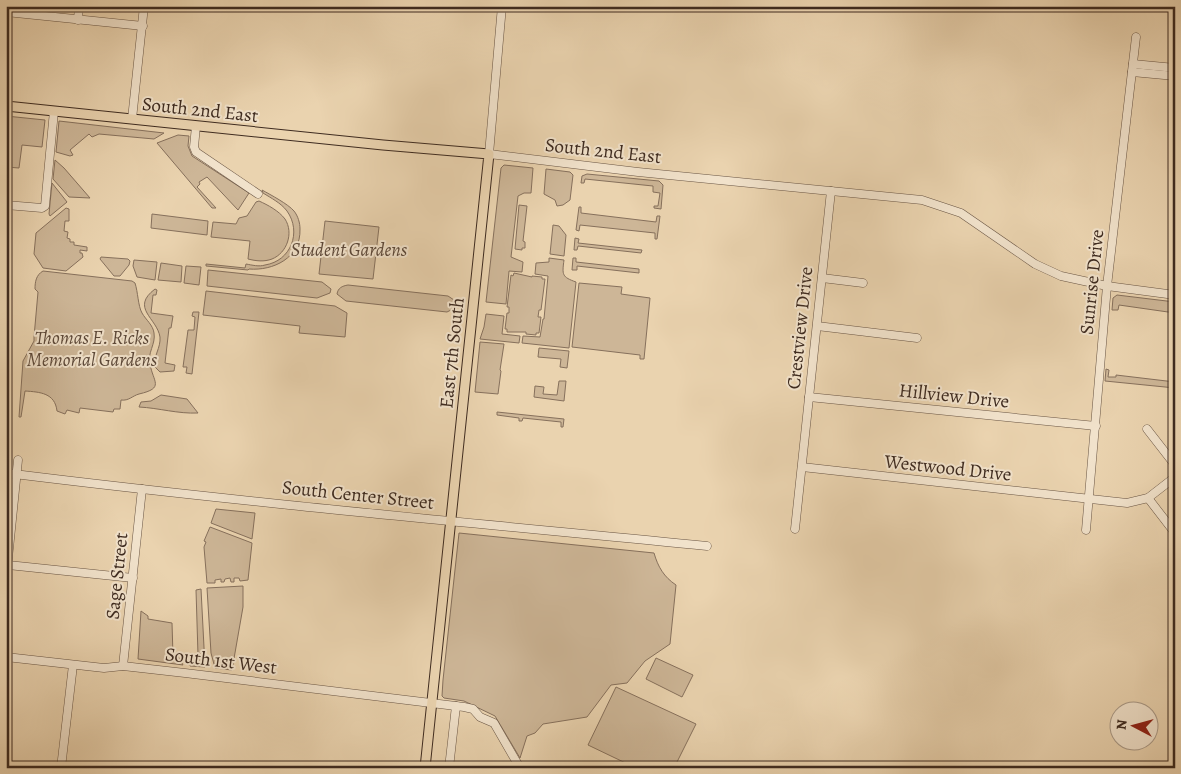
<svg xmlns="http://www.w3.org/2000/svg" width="1181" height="774" viewBox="0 0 1181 774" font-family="Alegreya,serif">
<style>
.green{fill:#cdb697;stroke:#86705c}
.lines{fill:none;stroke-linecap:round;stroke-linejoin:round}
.minor-casing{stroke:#695544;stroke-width:9}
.major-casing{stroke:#3e2b20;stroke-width:11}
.minor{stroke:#f1e2cb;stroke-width:8}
.major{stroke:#ead3af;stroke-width:9}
.labels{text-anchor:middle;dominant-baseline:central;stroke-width:4;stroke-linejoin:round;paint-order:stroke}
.street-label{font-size:19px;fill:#3e2b20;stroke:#f1e2cb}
.park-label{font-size:19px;font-style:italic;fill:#5b4738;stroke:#f1e2cb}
</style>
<rect width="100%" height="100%" fill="#ead3af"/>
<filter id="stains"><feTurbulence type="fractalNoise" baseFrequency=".004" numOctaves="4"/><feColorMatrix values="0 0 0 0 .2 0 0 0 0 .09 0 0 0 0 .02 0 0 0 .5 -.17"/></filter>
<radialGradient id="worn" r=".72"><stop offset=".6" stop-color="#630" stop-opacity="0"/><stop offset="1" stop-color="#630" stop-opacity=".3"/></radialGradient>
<g class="green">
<path d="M6,116L45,120L42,147L22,145L19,168L6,167Z"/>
<path d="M59,121L164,133L154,139L99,134L92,137L89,134L70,150L73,155L70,156L56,152Z"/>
<path d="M178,135L189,136L188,146L192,156L249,193L238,210L207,177L199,182L200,184L197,187L216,208H212L157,143Z"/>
<path d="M55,160L64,168L90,198L69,197L53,179Z"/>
<path d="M504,165L533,168L531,193H524L518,196L511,257L523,262L522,272L509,271L506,304L486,302L501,168Z"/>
<path d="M546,169L570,172L573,175L570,200L563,205L557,206L555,200L544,194Z"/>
<path d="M587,174L659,181L663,185L661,209L654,208V206H658L660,193L653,192V186L585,179L584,183H581L582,176Z"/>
<path d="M52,183L67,202L50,216L49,214Z"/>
<path d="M262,190C271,195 288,204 294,211C298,216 300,223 300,229C301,258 273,271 249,269L248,270L206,266V264L245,268L246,264C252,265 259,267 265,265C291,261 302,232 287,211C281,203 271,198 263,193Z"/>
<path d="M259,201C268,205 279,211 285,219C294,233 287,253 272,259C264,262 256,261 248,259L250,241L211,237L213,222L236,224L239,218L247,216L256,202Z"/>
<path d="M519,205L527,206L523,241L525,242V248H522V250L515,249Z"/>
<path d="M579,207H581V213L656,222L657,216H660L657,239H655V233L580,225L579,231L576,230Z"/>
<path d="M66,208L69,209V221H65L64,231L68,232L67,238L70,239V242H74V245L87,247V251L80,250V253H82L83,257L66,271L43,268L34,254L36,233Z"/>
<path d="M152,214L208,221L207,235L151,228Z"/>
<path d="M325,221L379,227L373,279L319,274Z"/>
<path d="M553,225L559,226L566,235L564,256L550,254Z"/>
<path d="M575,238L579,239L578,243L642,250L641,253L578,246L577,250H574Z"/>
<path d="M101,257L128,259L130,261L129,265L120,276H114L100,259Z"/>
<path d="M549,258L564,260C562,275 562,277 576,282L569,348L522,343L523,336L540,337L543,319H544L548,276L535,274L536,263L549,262Z"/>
<path d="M573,258H576V262L639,269V273L577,266V270H572Z"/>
<path d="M134,260L157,262L155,280L137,277L133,266Z"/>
<path d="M161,263L182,266L181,282L158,280Z"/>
<path d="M186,266L201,267L199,285L184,283Z"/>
<path d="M208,270L322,282L331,289L330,293L317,298L207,286Z"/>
<path d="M43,271L132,281L135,283C138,292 138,306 142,313C146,320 153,325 154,333C156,344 147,353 150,364C153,382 165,388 139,394C132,396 129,401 121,400L120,409H114L113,412L80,408L79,413L67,410L65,414L57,411C55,393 40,392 25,391L21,417H19L23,361L34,341V337L38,292L35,289C35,282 36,275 43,271Z"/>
<path d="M514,273L532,277V276L542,277V279H545L541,310H539L538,317H541L539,333H536V335L526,334V332H507V329H505L507,313H509V307H507L511,275L513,276Z"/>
<path d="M579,283L622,287L621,294L650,298L644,359H640V355L572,347Z"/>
<path d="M348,285L448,296L454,300L453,309L447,312L346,301L337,294C338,288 342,286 348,285Z"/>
<path d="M155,289L157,290L156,295H153L151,313L173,316L171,328H169L165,363L175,365L174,371L160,372L155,367C153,356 161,348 160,337C157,318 130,308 155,289Z"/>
<path d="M206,291L335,306L347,313L345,337L299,333L300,326L203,315Z"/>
<path d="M1117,295L1175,302V313L1119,305L1118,310H1112L1113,298Z"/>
<path d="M193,312H199L192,374L186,373L187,367H183L188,330H194L195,317L192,316Z"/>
<path d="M486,314L504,316L502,334L520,336L519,343L480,339L484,327Z"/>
<path d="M480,342L504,344L500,370L501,371L498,394L475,392Z"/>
<path d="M539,348L569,351L567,368L560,367L561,359L538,357Z"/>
<path d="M1106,369L1109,370L1108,377H1116V375L1175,382V388L1105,381Z"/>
<path d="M559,381H566L564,401L534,397L535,386L544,387L543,394L557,395Z"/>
<path d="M161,395L187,399L198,413C178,414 159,408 139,407L141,402L151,401Z"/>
<path d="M497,412L564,419L563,427H561V422L523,418L522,421H519V418L497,415Z"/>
<path d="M216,509L255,513L252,539L211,523Z"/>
<path d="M210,527L252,543L248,580L240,581L239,578H234V582H231L230,578L225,579L224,582H221V579L215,580V583H207L204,547L206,542L204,541Z"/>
<path d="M459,533L654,553C658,567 664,577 676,585L670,644L645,661L627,683L611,685L587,717L543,724L535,733L527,736L520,758L495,716L464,701L444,698L442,696L443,680Z"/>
<path d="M243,586V607L232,670L215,668L211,653L207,588Z"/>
<path d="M201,589L205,667L190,666L194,656L198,655L196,590Z"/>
<path d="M141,611L148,616V619L172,623L173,656H178L183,665L138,659Z"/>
<path d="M656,658L693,675L682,697L646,679Z"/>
<path d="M616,687L696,724L674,768H636L588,745Z"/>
</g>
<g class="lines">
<defs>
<g id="minor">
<path d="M502,6L489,154L638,172L922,200L961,213L1035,264L1061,276L1107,286L1175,295"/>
<path d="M6,12L143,26"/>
<path d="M78,20L79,6"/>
<path d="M1133,64L1175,68"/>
<path d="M1132,72L1175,76"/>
<path d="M132,119L144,6"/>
<path d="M196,126L194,147L196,152L258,194"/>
<path d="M6,205L42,208L45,206L54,111"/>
<path d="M822,278L863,283"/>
<path d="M817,326L917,338"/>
<path d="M809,397L1096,426"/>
<path d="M1147,429L1175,465"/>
<path d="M802,467L1127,503L1148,498L1175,477"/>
<path d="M6,473C239,502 473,523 707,546"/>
<path d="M1148,498L1175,533"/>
<path d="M795,529L831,191"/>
<path d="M1086,530L1107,286L1136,37"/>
<path d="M8,565L133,578"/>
<path d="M6,578L18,460"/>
<path d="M6,657L104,668L123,666L185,673L464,707L473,709L480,717L494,723L520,768"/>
<path d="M123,666L142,489"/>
<path d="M61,768L73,665"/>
<path d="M449,768L456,706"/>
</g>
<path id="major" d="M6,106L383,145L489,154L425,768"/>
</defs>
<use href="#minor" class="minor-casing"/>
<use href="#major" class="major-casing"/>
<use href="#minor" class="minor"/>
<use href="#major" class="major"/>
</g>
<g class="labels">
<g class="street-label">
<text transform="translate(200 110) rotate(6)">South 2nd East</text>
<text transform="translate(603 151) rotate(6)">South 2nd East</text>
<text transform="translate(1092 282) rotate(-84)">Sunrise Drive</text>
<text transform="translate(800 328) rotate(-84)">Crestview Drive</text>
<text transform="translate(452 353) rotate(-84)">East 7th South</text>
<text transform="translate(954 396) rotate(6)">Hillview Drive</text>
<text transform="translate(948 468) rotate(6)">Westwood Drive</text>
<text transform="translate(358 495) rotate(6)">South Center Street</text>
<text transform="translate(117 576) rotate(-84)">Sage Street</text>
<text transform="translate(221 661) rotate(7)">South 1st West</text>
</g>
<g class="park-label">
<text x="349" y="250">Student Gardens</text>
<text x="92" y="338">Thomas E. Ricks<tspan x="92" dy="22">Memorial Gardens</tspan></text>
</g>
</g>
<rect width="1181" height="774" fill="none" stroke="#ead3af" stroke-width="25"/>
<rect x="8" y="8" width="1166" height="759" fill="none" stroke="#3e2b20" stroke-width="2.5"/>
<rect x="12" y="12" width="1156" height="749" fill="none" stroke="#3e2b20"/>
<g transform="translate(1134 726) rotate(276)"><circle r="24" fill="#f1e2cb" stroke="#a99987"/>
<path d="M0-4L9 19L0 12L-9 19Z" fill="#8f2418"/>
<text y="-8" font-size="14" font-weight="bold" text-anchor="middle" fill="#3e2b20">N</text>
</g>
<rect width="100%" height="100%" filter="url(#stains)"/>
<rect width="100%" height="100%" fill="url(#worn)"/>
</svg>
